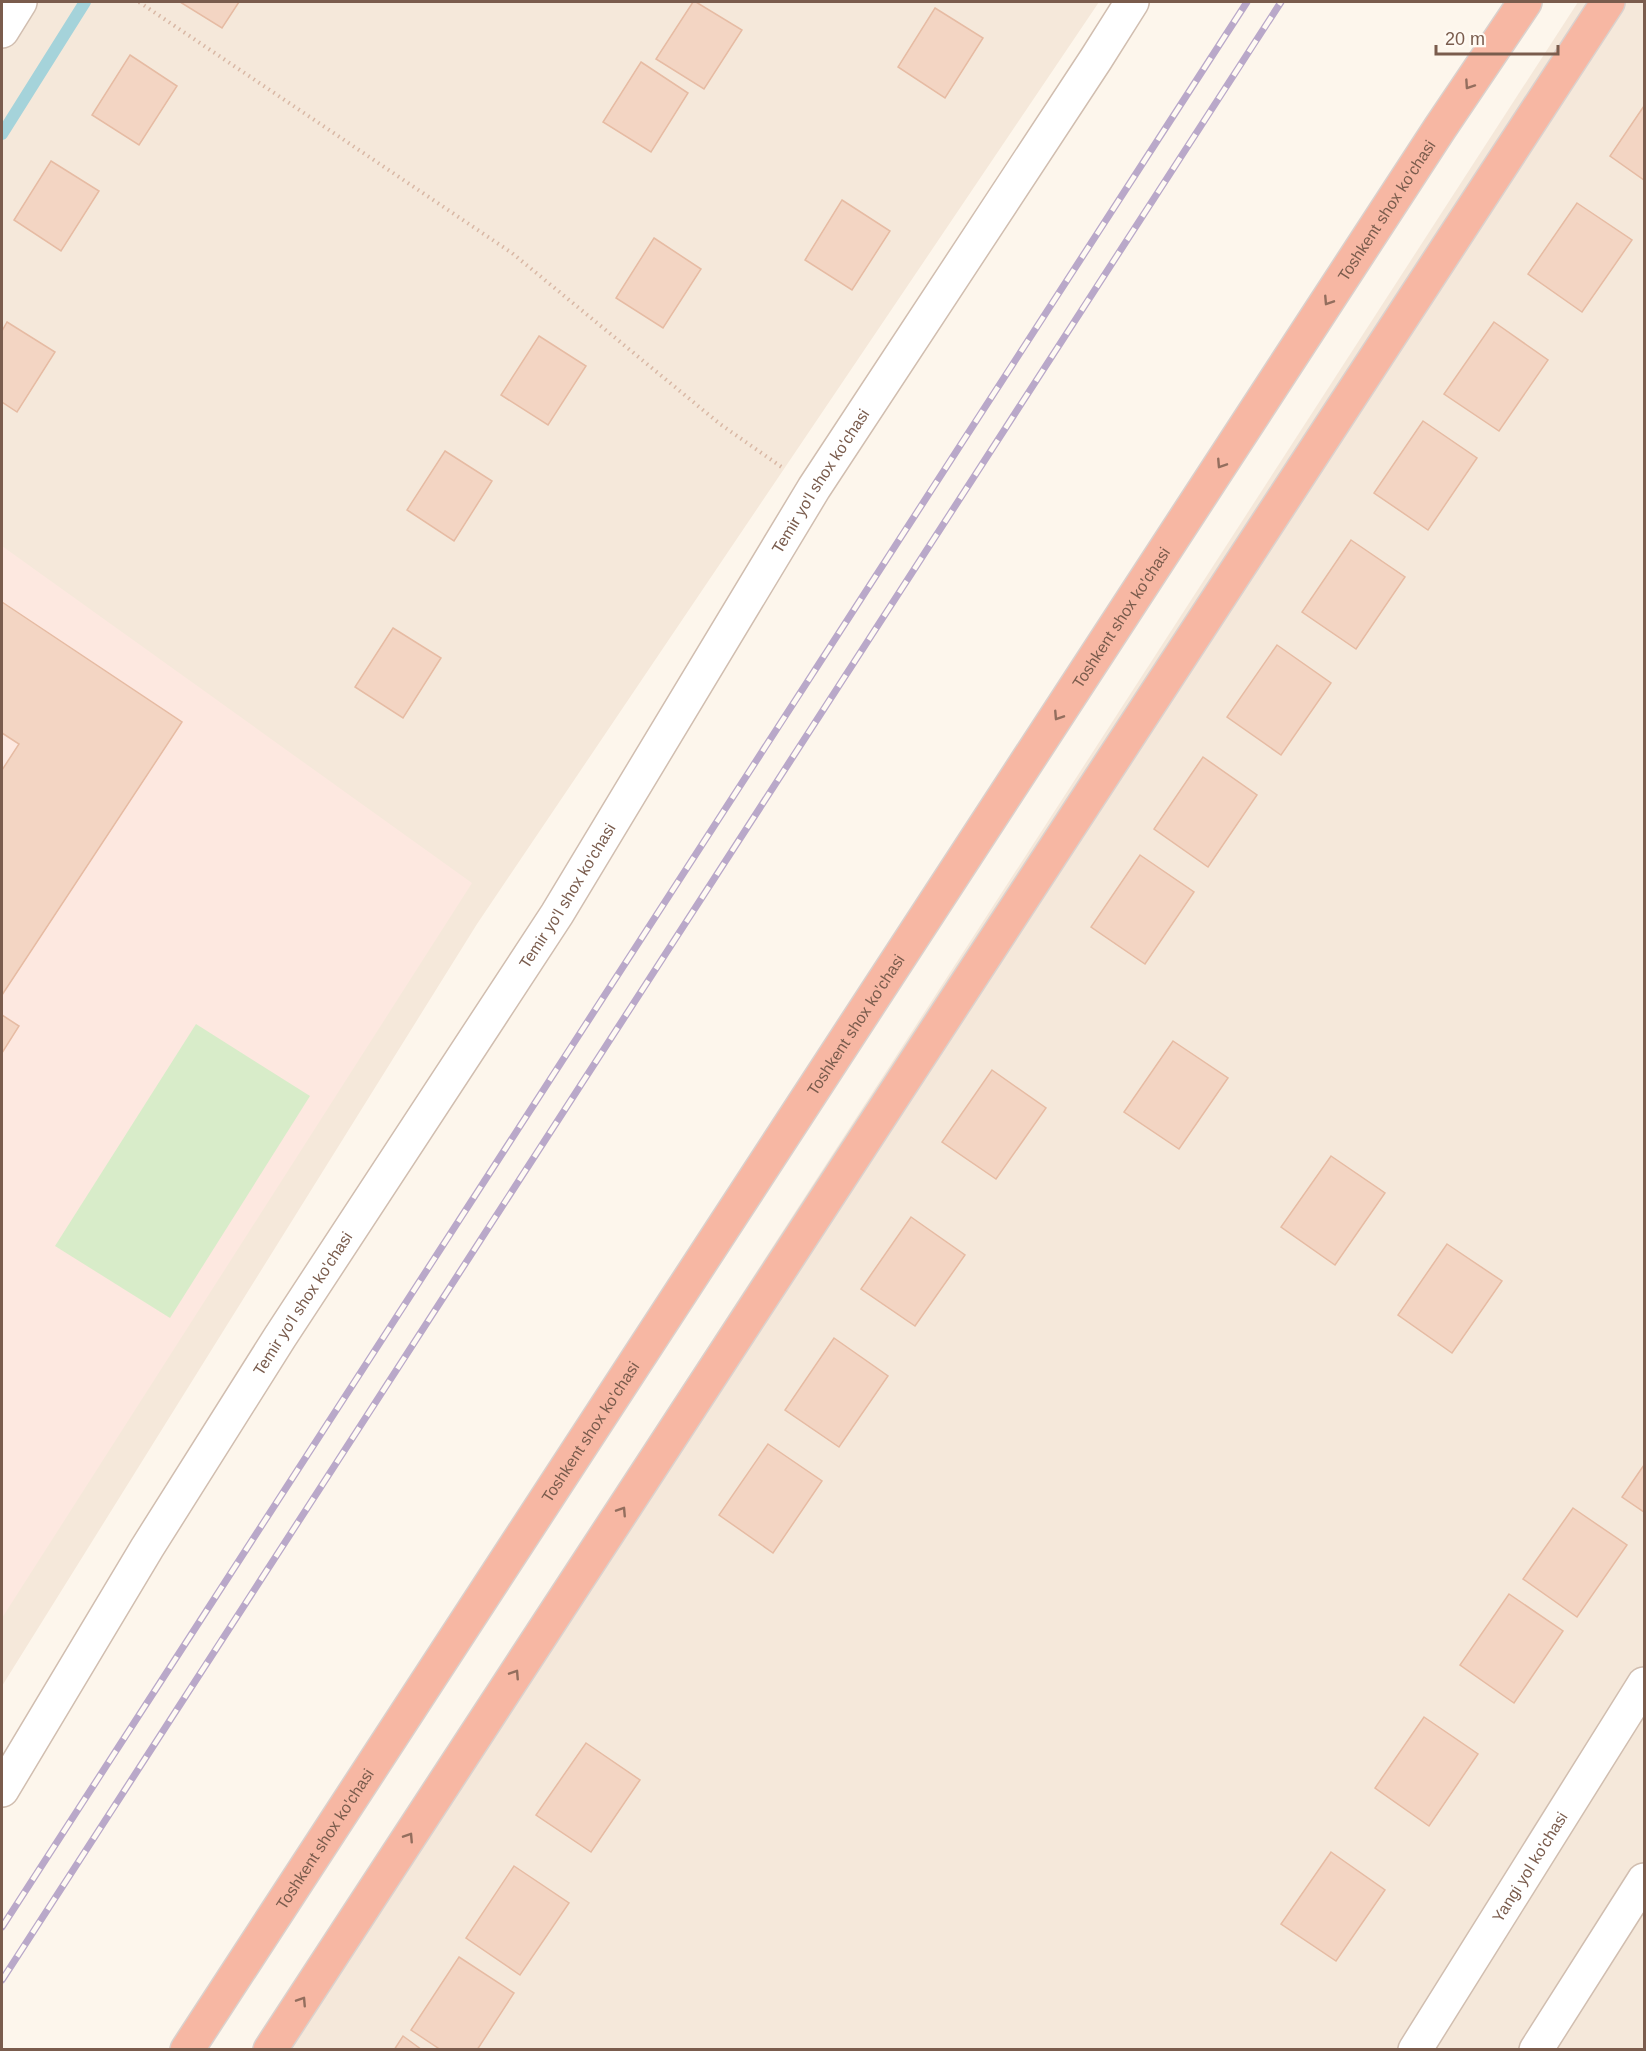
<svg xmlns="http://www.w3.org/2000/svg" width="1646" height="2051" viewBox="0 0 1646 2051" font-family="Arial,sans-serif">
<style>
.residential{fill:#f5e8da}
.commercial{fill:#fde8e0}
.green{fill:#d8ecc9}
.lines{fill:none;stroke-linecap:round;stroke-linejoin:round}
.stream{stroke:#a5d3da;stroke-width:12}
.building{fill:#f3d5c3;stroke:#e6bba3;stroke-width:1.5}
.minor-casing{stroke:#d1beb0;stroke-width:36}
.highway-casing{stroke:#dad1cd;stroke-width:36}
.path{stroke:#d9b8a5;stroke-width:4;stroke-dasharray:1.5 4.5;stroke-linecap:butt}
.minor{stroke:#fff;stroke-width:33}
.highway{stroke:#f7b7a3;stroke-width:33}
.rail-casing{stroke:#b9a8c9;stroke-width:7}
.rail{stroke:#fffaf3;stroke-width:4.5;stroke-dasharray:14;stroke-linecap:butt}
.oneway{stroke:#936e5e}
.labels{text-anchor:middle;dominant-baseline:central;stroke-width:5;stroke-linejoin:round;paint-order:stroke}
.street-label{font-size:16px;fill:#7a5c4d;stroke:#fffaf3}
</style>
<rect width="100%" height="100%" fill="#fdf6ec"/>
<g class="residential">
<path d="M2,2H1099L477,924L2,1686Z"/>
<path d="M1578,2H1644V2049L253,2050Z"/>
</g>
<path class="commercial" d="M2,546L472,883L2,1618Z"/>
<path class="green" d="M196,1024L310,1096L170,1318L55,1246Z"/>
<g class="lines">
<path class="stream" d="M2,134L85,2"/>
</g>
<g class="building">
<path d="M180,2H239L222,28Z"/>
<path d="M693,2H696L742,30L704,89L656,59Z"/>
<path d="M935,8L983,38L945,98L898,67Z"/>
<path d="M130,55L177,86L139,145L92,115Z"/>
<path d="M641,62L688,93L651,152L603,122Z"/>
<path d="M1644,106V180L1610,156Z"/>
<path d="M51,161L99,191L61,251L14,220Z"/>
<path d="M842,200L890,231L852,290L805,260Z"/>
<path d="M1577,203L1632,240L1582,312L1528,274Z"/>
<path d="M654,238L701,269L663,328L616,298Z"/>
<path d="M7,322L55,352L17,412L2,402V331Z"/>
<path d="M1494,322L1548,360L1499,431L1444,394Z"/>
<path d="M539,336L586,366L548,425L501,395Z"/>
<path d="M1423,421L1477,458L1428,530L1374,493Z"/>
<path d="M445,451L492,481L454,541L407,510Z"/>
<path d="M1351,540L1405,577L1356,649L1302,612Z"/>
<path d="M2,602L182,722L2,995V770L19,744L2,733Z"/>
<path d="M393,628L441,658L403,718L355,687Z"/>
<path d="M1277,645L1331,683L1281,755L1227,717Z"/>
<path d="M1203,757L1257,795L1208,867L1154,829Z"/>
<path d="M1140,855L1194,892L1145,964L1091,927Z"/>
<path d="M2,1015L19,1026L2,1053Z"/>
<path d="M1173,1041L1228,1078L1179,1149L1124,1112Z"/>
<path d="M992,1070L1046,1108L996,1179L942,1142Z"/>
<path d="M1331,1156L1385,1193L1335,1265L1281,1227Z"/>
<path d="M911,1217L965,1255L915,1326L861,1289Z"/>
<path d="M1447,1244L1502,1281L1452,1353L1398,1315Z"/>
<path d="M834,1338L888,1376L839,1447L785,1410Z"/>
<path d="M768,1444L822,1481L773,1553L719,1515Z"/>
<path d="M1644,1465V1512L1622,1497Z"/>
<path d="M1573,1508L1627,1545L1577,1617L1523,1579Z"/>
<path d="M1509,1594L1563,1631L1514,1703L1460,1665Z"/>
<path d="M1424,1717L1478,1754L1429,1826L1375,1788Z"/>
<path d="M586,1743L640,1780L591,1852L536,1815Z"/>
<path d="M1331,1852L1385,1890L1336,1961L1281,1924Z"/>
<path d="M514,1866L569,1903L520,1975L466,1938Z"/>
<path d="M459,1957L514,1993L477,2050H441L411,2030Z"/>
<path d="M403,2036L422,2050H394Z"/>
</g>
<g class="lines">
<defs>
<g id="minor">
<path d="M2,31L20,2"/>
<path id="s1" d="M2,1790L147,1548L280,1337L557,914L814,488L1096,59L1132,2"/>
<path id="s2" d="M1415,2050L1644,1684"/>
<path d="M1536,2050L1644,1880"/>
</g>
<g id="highway">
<path id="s3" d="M187,2050L1440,128L1525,2"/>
<path d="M270,2050L1608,2"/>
</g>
</defs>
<use href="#minor" class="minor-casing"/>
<use href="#highway" class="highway-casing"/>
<path class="path" d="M139,2L512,253L720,424L783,468"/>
<use href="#minor" class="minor"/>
<use href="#highway" class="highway"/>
<defs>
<g id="rail">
<path d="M2,1927L1247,2"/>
<path d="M2,1980L1281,2"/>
</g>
</defs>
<use href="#rail" class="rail-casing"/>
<use href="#rail" class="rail"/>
</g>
<defs><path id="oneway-chevron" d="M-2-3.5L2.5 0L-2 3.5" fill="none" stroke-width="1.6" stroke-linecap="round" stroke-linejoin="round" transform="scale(1.5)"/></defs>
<g class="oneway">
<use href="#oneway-chevron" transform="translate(1469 85) rotate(124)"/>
<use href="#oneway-chevron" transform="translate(1328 301) rotate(123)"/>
<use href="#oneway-chevron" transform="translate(1221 464) rotate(123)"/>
<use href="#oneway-chevron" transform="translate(1058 716) rotate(123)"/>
<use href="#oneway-chevron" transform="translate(622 1511) rotate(-57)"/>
<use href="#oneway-chevron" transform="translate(515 1674) rotate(-57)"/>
<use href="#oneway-chevron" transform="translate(409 1837) rotate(-57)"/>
<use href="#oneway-chevron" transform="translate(302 2001) rotate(-57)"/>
</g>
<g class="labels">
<g class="street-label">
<text stroke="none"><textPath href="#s3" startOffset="2196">Toshkent shox ko'chasi</textPath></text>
<text stroke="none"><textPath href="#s1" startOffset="1544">Temir yo'l shox ko'chasi</textPath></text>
<text stroke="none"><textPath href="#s3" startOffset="1710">Toshkent shox ko'chasi</textPath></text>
<text stroke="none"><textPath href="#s1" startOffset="1058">Temir yo'l shox ko'chasi</textPath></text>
<text stroke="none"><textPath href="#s3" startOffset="1224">Toshkent shox ko'chasi</textPath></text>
<text stroke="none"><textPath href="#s1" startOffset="572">Temir yo'l shox ko'chasi</textPath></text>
<text stroke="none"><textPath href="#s3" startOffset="738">Toshkent shox ko'chasi</textPath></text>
<text stroke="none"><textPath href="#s3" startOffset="252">Toshkent shox ko'chasi</textPath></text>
<text stroke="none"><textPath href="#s2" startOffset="216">Yangi yol ko'chasi</textPath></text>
</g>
</g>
<rect width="1646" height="2051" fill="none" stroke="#7a5c4d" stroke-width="6"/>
<path d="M1436 45v9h122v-9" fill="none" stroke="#7a5c4d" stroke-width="3"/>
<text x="1445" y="45" font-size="18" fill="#7a5c4d" stroke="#fffaf3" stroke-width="4.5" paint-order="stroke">20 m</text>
</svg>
